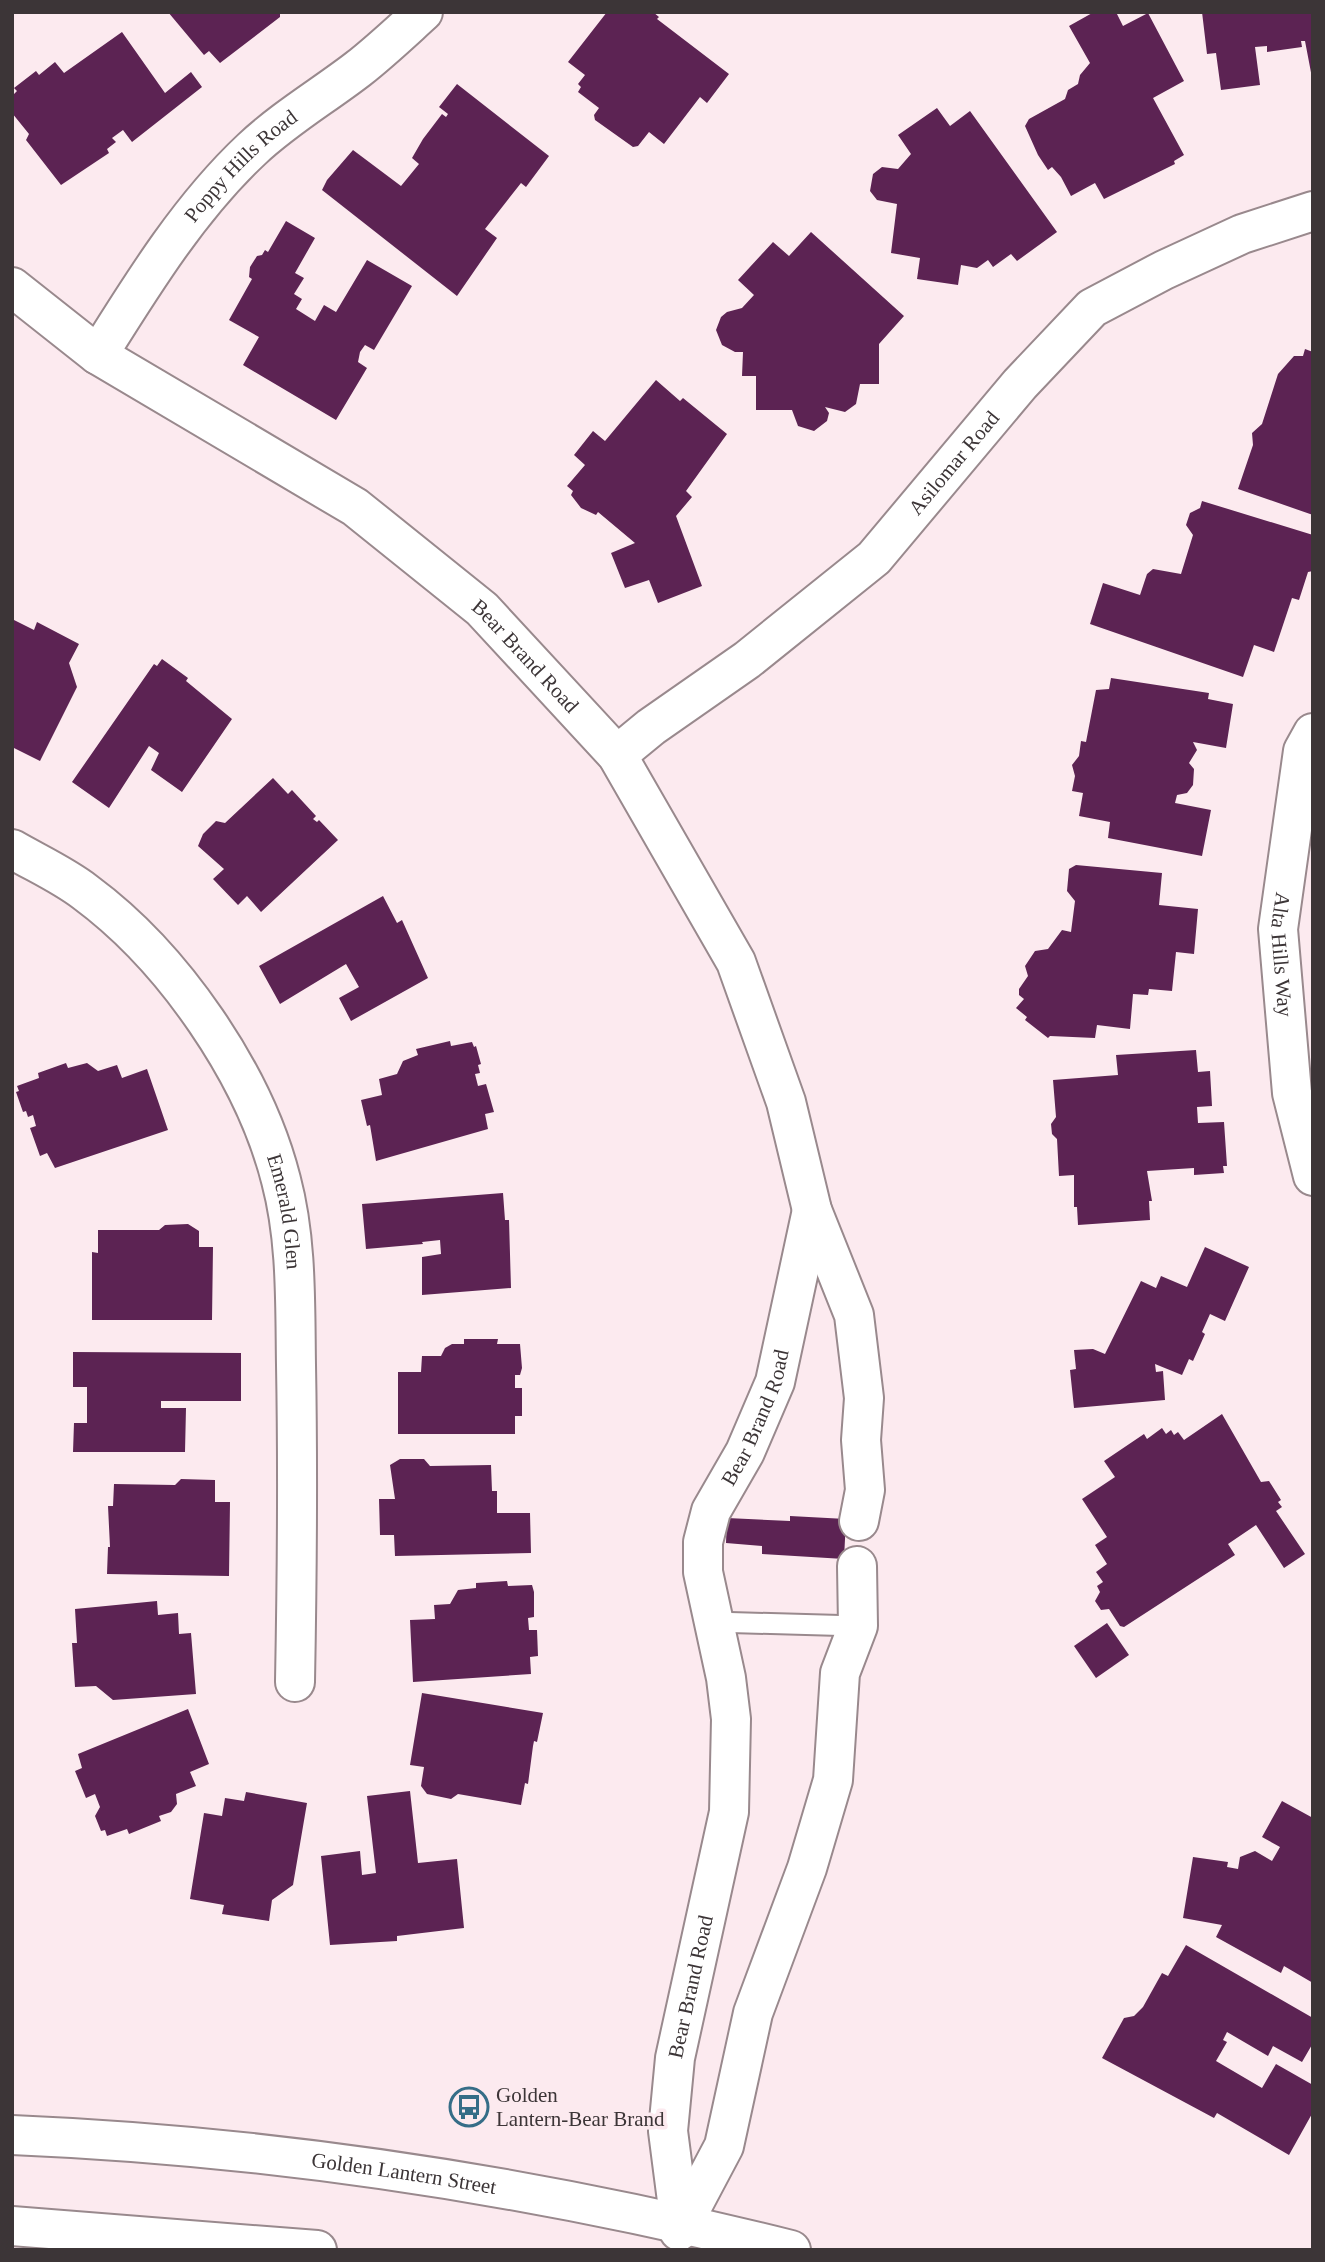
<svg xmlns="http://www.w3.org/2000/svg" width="1325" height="2262" viewBox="0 0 1325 2262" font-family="'Times New Roman',serif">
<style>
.building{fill:#5c2353}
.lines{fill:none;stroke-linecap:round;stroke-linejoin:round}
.lane-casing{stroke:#99898d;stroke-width:23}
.street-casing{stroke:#99898d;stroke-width:42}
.secondary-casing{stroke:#99898d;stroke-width:42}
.primary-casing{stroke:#99898d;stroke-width:42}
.lane{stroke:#fff;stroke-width:19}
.street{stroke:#fff;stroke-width:38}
.secondary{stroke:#fff;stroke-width:38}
.primary{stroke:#fff;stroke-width:38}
.labels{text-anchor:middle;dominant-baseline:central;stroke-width:7;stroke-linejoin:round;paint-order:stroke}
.street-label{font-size:21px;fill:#3c3537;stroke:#fceaef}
.poi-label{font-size:21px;fill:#3c3537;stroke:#fceaef;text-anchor:start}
</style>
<rect width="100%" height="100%" fill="#fceaef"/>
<g class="building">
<path d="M168,12H280V17L220,63L209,51L204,55Z"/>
<path d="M607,12H653L659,17L657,19L729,74L707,103L700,97L664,144L649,132L638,146L633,147L595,120L594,115L599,108L578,92L581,87L578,84L585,75L568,62Z"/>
<path d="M1094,12H1116L1123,26L1148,13L1184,81L1153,98L1184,155L1174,161L1175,164L1104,199L1095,183L1071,196L1061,177L1052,167L1048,170L1038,155L1025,126L1029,119L1065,99L1068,90L1078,84L1080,75L1090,63L1069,26Z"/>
<path d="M1202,12H1313V83L1305,41H1301L1302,47L1267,52V46L1255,47L1260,85L1221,90L1216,53L1207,54Z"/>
<path d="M122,32L165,93L191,72L202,87L132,142L123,130L112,138L116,142L107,149L109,153L61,185L26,140L29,134L12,113V96L17,91L14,88L36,71L39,75L55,62L64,73Z"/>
<path d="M457,84L549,156L526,187L521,183L485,229L497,238L457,296L322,190L327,180L353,150L401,186L419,164L412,158L423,139L442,114L446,117L448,114L439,107Z"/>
<path d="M937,108L950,126L970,111L1057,232L1017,261L1011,254L993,267L988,260L977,268L961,265L958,285L917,279L920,258L891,253L897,204L877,200L870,191L873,174L882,167L898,169L911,154L898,135Z"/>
<path d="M286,221L315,238L295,273L304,278L294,294L302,299L296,309L315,321L324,305L336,312L367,260L412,286L374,350L365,345L360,352L358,362L367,368L336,420L243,365L259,337L229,320L252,279L249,277L250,267L257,256L262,255L265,250L268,252Z"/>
<path d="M811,232L904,316L879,344V384H860L856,404L845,412L825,407L829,413L827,421L814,431L798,426L792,410H756V376H742L743,352H735L722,345L716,330L721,317L727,312L742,308L754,295L738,280L773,242L789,256Z"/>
<path d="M1305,349L1313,352V515L1238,489L1253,445L1252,433L1262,424L1278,374L1294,356H1303Z"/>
<path d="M656,380L680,401L683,398L727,434L686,491L692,497L676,516L702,586L658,603L649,580L625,588L611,553L635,543L598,512L596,515L581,508L571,495L573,491L567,486L585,465L574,455L593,431L605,441Z"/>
<path d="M1202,501L1313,535V571L1308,572L1299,600L1292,598L1274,652L1254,645L1243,677L1090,624L1103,583L1140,595L1147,574L1153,569L1181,574L1193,535L1186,525L1190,513L1200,508Z"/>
<path d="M12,619L34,630L37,622L79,644L69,663L77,687L40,761L12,747Z"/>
<path d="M162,659L188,678L186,681L232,719L182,792L151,770L159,753L149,746L109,808L72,782L154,664L157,666Z"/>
<path d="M1111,678L1209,693L1208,699L1233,704L1226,748L1193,742L1197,750L1189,763L1194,769L1193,785L1187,793L1177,795L1175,803L1211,810L1202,856L1108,838L1110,822L1079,816L1083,793L1072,791L1075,776L1072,765L1079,756L1081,741L1086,742L1096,690L1109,689Z"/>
<path d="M273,778L288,794L292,790L316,816L313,819L317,822L319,820L338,840L261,912L247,896L238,905L213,879L224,869L198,846L203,834L216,821L225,823Z"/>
<path d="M1076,865L1162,873L1159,905L1198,909L1194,954L1176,952L1172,991L1149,989L1148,995L1133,994L1130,1029L1097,1025L1095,1038L1050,1036L1048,1038L1025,1020L1027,1017L1016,1008L1024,999L1019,995V989L1028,976L1025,966L1035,951L1048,949L1062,930L1071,932L1075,901L1067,891L1069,869Z"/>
<path d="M383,896L397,923L402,920L428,978L351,1021L339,998L359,987L346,964L280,1004L259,966Z"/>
<path d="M450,1041L451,1046L472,1042L474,1047L476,1046L481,1064L478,1065L480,1073L475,1074L478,1086L486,1084L494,1112L485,1114L488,1129L376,1161L370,1125L367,1126L361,1100L382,1095L379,1079L397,1074L403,1061L418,1055L416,1049Z"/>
<path d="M1196,1050L1198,1072L1210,1071L1212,1106L1197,1107L1198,1123L1224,1122L1227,1166H1223L1224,1173L1194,1175V1168L1147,1171L1152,1201H1149L1150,1220L1078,1225L1077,1207H1074V1175L1059,1176L1057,1139L1052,1134L1051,1124L1056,1117L1053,1080L1118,1075L1116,1055Z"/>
<path d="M66,1063L68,1068L87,1063L98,1071L117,1065L122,1078L147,1069L168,1130L55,1168L47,1153L40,1156L30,1128L36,1126L33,1115L28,1117L26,1111L23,1112L16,1092L19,1091L17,1086L39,1078L38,1073Z"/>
<path d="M503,1193L505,1220H509L511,1288L422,1295V1257L441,1254L440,1240L422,1242L423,1244L366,1249L362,1204Z"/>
<path d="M188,1224L199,1231V1247H213L212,1320H92V1252L98,1253V1230H159L165,1225Z"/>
<path d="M1205,1247L1249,1267L1225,1321L1210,1314L1202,1332L1205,1334L1193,1361L1189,1359L1182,1375L1155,1364L1156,1372L1163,1371L1165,1400L1074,1408L1070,1370L1076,1369L1074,1350L1093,1349L1105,1354L1141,1281L1156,1288L1161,1276L1187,1287Z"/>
<path d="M464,1339H498L497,1344H520L522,1368L520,1375H515V1388H522V1416H515V1434H398V1372H421L422,1356H441L445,1348L452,1344H464Z"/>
<path d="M73,1352L241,1353V1401H161V1408H186L185,1452H73L74,1423H87V1387H73Z"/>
<path d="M1222,1414L1261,1482L1269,1481L1281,1500L1278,1502L1282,1507L1276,1511L1305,1554L1284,1568L1256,1525L1228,1544L1235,1555L1124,1627L1120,1626L1109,1609L1101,1610L1095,1601L1100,1592L1097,1586L1103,1582L1096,1572L1107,1564L1095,1545L1107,1537L1082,1499L1115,1477L1104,1461L1144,1434L1147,1439L1162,1428L1166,1434L1171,1430L1174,1435L1178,1432L1184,1440Z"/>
<path d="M400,1459H424L430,1466L491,1465L492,1491H497V1513H530L531,1553L395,1556L394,1535H380L379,1499H395L390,1465Z"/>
<path d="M181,1479L215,1480V1502H230L229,1576L107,1574L108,1547H110L108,1506H113L114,1484L175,1485Z"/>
<path d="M790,1516L846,1519L844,1559L762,1554V1546L726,1543L727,1518L790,1521Z"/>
<path d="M507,1581L508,1586L532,1585L534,1592V1617L528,1618L529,1630H537L538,1656L530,1657L531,1674L413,1682L410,1620L435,1619L434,1605L450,1604L458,1590L476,1588V1583Z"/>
<path d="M157,1601L158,1615L178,1613L179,1634L191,1633L196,1694L113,1700L96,1686L75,1687L72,1643H77L75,1609Z"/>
<path d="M1107,1623L1129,1655L1096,1678L1074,1646Z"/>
<path d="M422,1693L543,1713L537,1742L534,1741L533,1746L528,1784L525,1783L521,1805L458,1794L451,1799L427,1794L421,1786L424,1767L410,1765Z"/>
<path d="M188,1709L209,1764L190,1772L196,1786L176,1794L177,1804L171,1812L159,1816L161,1821L129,1834L127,1829L107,1836L105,1830L101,1831L95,1816L100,1807L95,1794L86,1798L75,1771L82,1768L78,1754Z"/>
<path d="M410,1791L418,1863L457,1859L464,1928L397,1936V1941L330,1945L321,1856L360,1851L362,1875L376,1873L367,1796Z"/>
<path d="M246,1792L307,1803L293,1885L272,1900L269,1921L222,1914L224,1905L190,1899L204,1813L222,1816L225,1798L244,1801Z"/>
<path d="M1282,1801L1313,1818V1983L1284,1966L1281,1973L1216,1937L1222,1925L1183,1918L1193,1857L1228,1862L1227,1867L1238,1869L1240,1857L1255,1851L1272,1861L1280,1847L1262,1837Z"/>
<path d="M1186,1945L1313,2018V2043L1302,2062L1273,2046L1268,2056L1227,2032L1223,2040L1227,2042L1216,2061L1262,2088L1276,2064L1313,2085V2112L1289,2155L1217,2113L1214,2118L1102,2058L1124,2018L1134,2016L1143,2007L1162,1973L1168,1976Z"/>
</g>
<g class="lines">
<defs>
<path id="lane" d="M713,1622L858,1626"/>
<g id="street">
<path id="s1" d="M98,355C143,283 190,207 252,149C285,118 323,96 358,69C381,51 402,31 423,12"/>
<path id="s2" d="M1313,733L1303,751L1278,929L1292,1093L1313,1176"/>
<path id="s3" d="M617,755L651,727L747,660L874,558L1020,384L1092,308L1164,270L1242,234L1313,211"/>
<path id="s4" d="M12,849C36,863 63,875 85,892C173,957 254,1074 281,1180C297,1240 295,1304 296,1365C298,1471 297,1576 295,1682"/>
</g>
<g id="secondary">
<path id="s5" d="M12,287L98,355L355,507L482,609L617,755L736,962L786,1102L812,1210L854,1315L864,1398L861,1440L865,1490L859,1521"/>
<path id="s6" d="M680,2224L668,2131L675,2058L729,1812L731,1719L726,1678L703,1572V1542L711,1511L745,1452L775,1382L812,1210"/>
<path d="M679,2231L724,2146L753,2013L807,1868L833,1780L840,1673L858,1626L857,1566"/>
</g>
<g id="primary">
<path id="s7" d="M12,2135C276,2146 535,2186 791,2250"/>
<path d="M12,2226L317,2250"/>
</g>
</defs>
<use href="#lane" class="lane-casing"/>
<use href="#street" class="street-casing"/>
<use href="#secondary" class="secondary-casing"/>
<use href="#primary" class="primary-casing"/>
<use href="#lane" class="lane"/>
<use href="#street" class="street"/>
<use href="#secondary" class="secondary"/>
<use href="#primary" class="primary"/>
</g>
<defs>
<symbol id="bus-ring" viewBox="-11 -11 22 22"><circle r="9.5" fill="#fceaef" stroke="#356d87" stroke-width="1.5"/><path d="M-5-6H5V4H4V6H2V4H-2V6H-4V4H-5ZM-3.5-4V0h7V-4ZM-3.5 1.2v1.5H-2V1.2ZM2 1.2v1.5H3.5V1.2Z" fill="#356d87"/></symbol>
</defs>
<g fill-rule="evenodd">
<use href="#bus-ring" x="447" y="2085" width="44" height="44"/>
</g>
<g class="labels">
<g class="street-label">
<text stroke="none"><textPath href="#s1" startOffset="238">Poppy Hills Road</textPath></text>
<text stroke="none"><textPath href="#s3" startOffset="448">Asilomar Road</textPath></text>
<text stroke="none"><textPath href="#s5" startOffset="635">Bear Brand Road</textPath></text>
<text stroke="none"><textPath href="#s2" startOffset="226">Alta Hills Way</textPath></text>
<text stroke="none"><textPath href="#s4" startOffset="471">Emerald Glen</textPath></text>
<text stroke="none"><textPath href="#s6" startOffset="828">Bear Brand Road</textPath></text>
<text stroke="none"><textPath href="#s6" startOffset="240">Bear Brand Road</textPath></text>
<text stroke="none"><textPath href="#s7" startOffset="394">Golden Lantern Street</textPath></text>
</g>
<g class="poi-label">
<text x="496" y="2095">Golden<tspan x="496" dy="24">Lantern-Bear Brand</tspan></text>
</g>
</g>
<rect width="1325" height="2262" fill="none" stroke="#3c3537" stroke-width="28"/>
</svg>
